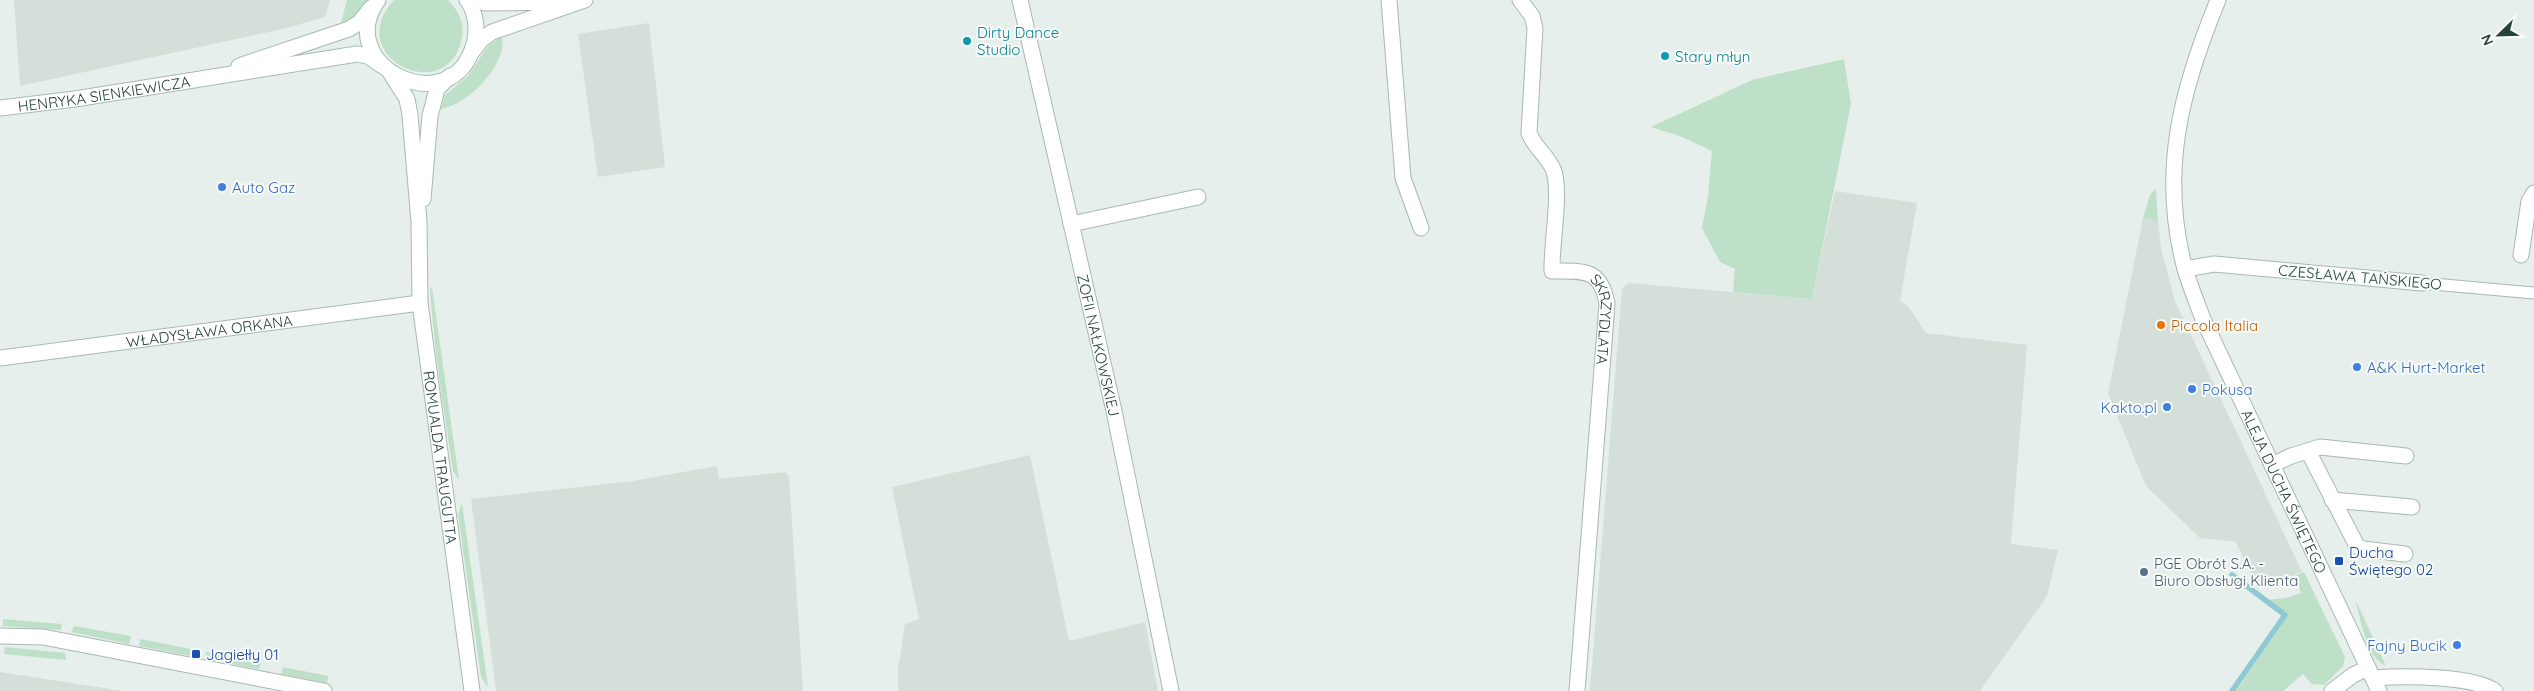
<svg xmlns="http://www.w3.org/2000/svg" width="2534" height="691" viewBox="0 0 2534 691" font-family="Quicksand,sans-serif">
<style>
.built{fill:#d4dfda}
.green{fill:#bfe0c8}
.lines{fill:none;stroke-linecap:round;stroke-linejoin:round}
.stream{stroke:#8ec9d4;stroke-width:5.5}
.pedestrian-casing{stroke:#a8b8b2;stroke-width:13}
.minor-casing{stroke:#a8b8b2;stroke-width:17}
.tertiary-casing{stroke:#a8b8b2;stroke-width:17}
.secondary-casing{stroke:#a4bbb3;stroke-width:17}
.pedestrian{stroke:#fff;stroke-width:11}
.minor{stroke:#fff;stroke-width:15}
.tertiary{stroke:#fff;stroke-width:15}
.secondary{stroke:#fff;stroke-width:15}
.culture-dot{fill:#0f9aa8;stroke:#f7fbf9;stroke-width:2}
.shop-dot{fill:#3f7fe0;stroke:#f7fbf9;stroke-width:2}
.food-dot{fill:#e8710a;stroke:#f7fbf9;stroke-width:2}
.transit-dot{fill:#1a4fb4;stroke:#f7fbf9;stroke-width:2}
.service-dot{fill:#5c6f8a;stroke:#f7fbf9;stroke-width:2}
.labels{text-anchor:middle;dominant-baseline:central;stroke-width:4;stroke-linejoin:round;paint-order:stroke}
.culture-label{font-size:15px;fill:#0d838f;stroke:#f7fbf9;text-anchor:start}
.street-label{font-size:15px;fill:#24423a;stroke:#f7fbf9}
.shop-label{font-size:15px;fill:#366cbe;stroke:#f7fbf9;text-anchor:start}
.food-label{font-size:15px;fill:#c56008;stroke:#f7fbf9;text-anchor:start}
.transit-label{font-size:15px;fill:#164399;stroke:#f7fbf9;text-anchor:start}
.service-label{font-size:15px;fill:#4e5e75;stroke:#f7fbf9;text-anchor:start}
</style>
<rect width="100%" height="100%" fill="#e6efeb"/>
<g class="built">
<path d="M14,0H330L325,17L283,29L20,86Z"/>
<path d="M649,23L665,167L598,177L578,34Z"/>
<path d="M1835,191L1917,203L1900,301L1908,306L1926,333L2027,345L2011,544L2058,550L2047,596L1980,691H1590L1622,288L1629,283L1812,299Z"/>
<path d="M2143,218L2158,221L2161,248L2175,301L2302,572L2258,589L2236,542L2200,538L2146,486L2108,394Z"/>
<path d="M1030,455L1069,641L1145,622L1158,691H898V669L905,624L919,619L892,487Z"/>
<path d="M717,466L719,479L785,472L789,476L803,691H496L471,499L633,481Z"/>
<path d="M0,672L123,691H0Z"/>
</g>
<g class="green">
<path d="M347,0H367L354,17L341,23Z"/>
<path d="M394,0H448C458,10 465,23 462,38C448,108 341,58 394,0Z"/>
<path d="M502,36C508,64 468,105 441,109L445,95L468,76L488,46Z"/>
<path d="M1844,59L1851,104L1812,299L1733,292L1735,269L1720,262L1702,228L1708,196L1712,151L1680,136L1651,127L1752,80Z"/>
<path d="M2155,189L2156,192L2158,221L2143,218L2150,195Z"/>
<path d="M432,287L459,480L453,471C444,411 434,350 430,288Z"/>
<path d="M462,503L488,687L481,677L458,514Z"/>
<path d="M2304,572L2345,657L2343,666L2324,685L2312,684L2303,674L2283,691H2236L2288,615L2268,600L2285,598L2301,593L2295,576Z"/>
<path d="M2356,603H2357L2386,666C2366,657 2362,623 2356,603Z"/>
<path d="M3,619L62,624L61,630L3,626Z"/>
<path d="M74,626L131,636L129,644L71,632Z"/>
<path d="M140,639L201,651L200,658L139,646Z"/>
<path d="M5,647L65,653L66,660L4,654Z"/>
<path d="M206,652L261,663L259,669L205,659Z"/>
<path d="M283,667L328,676L327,683L281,674Z"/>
</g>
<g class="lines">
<path class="stream" d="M2232,691L2285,615L2232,575"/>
<defs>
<path id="pedestrian" d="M2422,283L2534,293"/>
<g id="minor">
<path id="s1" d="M1020,0L1114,411L1171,691"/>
<path d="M1389,0L1403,178L1421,228"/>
<path id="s2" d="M1520,0L1532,16L1535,28L1529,133C1534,147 1547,155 1553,169C1562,188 1551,246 1552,271C1583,271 1601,268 1607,304L1577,691"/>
<path id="s3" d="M2218,0C2181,90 2159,172 2185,269C2190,286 2197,303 2203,319L2379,691"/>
<path id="s4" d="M391,74L407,99L410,115L419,222L420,303L472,691"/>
<path d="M423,199L430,116L437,89L450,76"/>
<path d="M1071,224L1198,197"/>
<path d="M2521,255L2529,201L2534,193"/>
<path d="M2185,269L2214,264L2422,283"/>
<path id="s5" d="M0,358L420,303"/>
<path d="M2308,451L2357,546L2363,549L2405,554"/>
<path d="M2272,465L2291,456L2320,447L2406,456"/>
<path d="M2332,500L2412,507"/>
<path d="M0,636L43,637L324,691"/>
<path d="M2373,678C2403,676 2471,675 2495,691"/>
<path d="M2332,691L2353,675L2368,668"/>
</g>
<g id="tertiary">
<path d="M473,0L485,3L566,2"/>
<path d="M472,52L481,40L492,32L585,0"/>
</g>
<g id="secondary">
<path d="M378,0C331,66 452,125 474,44C478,30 476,12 467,0"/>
<path d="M239,66L349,29L360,22L371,8"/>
<path id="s6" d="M0,108L75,99L357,54L368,56L381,65"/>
</g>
</defs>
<use href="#pedestrian" class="pedestrian-casing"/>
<use href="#minor" class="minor-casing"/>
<use href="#tertiary" class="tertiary-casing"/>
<use href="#secondary" class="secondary-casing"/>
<use href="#pedestrian" class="pedestrian"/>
<use href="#minor" class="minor"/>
<use href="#tertiary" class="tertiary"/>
<use href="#secondary" class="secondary"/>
</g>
<g class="culture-dot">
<circle cx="967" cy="41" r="5"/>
<circle cx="1665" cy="56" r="5"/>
</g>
<g class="shop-dot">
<circle cx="222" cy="187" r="5"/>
<circle cx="2357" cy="367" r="5"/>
<circle cx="2192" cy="389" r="5"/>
<circle cx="2167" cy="407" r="5"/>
<circle cx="2457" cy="645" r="5"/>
</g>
<circle class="food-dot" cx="2161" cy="325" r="5"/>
<g class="transit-dot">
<rect x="2334" y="556" width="10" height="10" rx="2.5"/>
<rect x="191" y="649" width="10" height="10" rx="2.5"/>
</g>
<circle class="service-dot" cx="2144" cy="572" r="5"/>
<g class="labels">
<g class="culture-label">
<text x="977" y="32">Dirty Dance<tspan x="977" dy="17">Studio</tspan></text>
<text x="1675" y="56">Stary młyn</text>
</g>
<g class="street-label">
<text stroke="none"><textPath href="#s6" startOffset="105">HENRYKA SIENKIEWICZA</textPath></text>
<text transform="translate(2360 277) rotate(5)">CZESŁAWA TAŃSKIEGO</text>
<text stroke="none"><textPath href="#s2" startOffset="372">SKRZYDLATA</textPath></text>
<text stroke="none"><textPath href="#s5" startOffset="211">WŁADYSŁAWA ORKANA</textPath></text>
<text stroke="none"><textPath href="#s1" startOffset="354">ZOFII NAŁKOWSKIEJ</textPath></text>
<text stroke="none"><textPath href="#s4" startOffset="390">ROMUALDA TRAUGUTTA</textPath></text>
<text stroke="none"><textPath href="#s3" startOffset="520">ALEJA DUCHA ŚWIĘTEGO</textPath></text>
</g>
<g class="shop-label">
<text x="232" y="187">Auto Gaz</text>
<text x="2367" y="367">A&amp;K Hurt-Market</text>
<text x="2202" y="389">Pokusa</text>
<text x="2157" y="407" text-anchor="end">Kakto.pl</text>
<text x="2447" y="645" text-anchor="end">Fajny Bucik</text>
</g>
<g class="food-label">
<text x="2171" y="325">Piccola Italia</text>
</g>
<g class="transit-label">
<text x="2349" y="552">Ducha<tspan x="2349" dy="17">Świętego 02</tspan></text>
<text x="206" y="654">Jagiełły 01</text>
</g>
<g class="service-label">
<text x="2154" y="563">PGE Obrót S.A. -<tspan x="2154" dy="17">Biuro Obsługi Klienta</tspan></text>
</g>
</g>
<g transform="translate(2499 35) rotate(247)" stroke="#f7fbf9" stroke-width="4" paint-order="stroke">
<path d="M0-4L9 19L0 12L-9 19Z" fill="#24423a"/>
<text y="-8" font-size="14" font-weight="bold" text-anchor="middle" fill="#24423a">N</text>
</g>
</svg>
